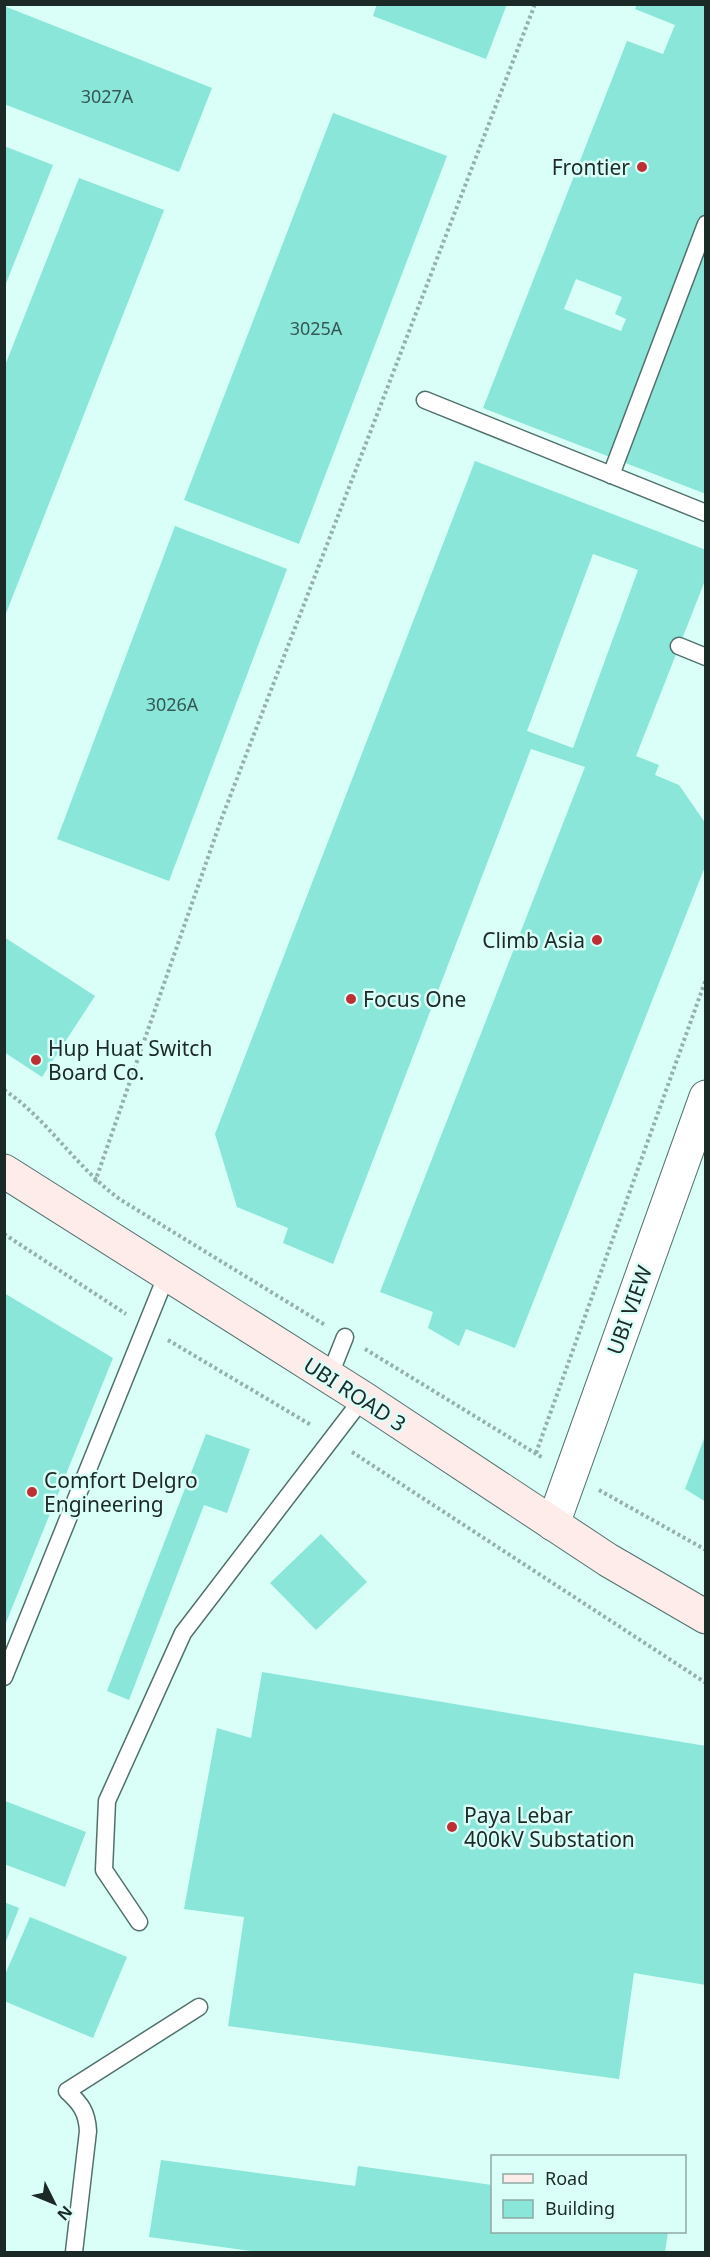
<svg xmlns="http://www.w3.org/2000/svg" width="710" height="2257" viewBox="0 0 710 2257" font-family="'Noto Sans',sans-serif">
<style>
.building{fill:#89e6d9;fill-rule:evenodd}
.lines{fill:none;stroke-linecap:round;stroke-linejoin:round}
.lane-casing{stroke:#51716c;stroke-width:19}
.street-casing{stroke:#51716c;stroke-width:35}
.secondary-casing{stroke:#51716c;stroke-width:35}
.path{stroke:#95b1ac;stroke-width:4;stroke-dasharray:3 3;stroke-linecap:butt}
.lane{stroke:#fff;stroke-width:16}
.street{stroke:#fff;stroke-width:33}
.secondary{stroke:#fdecea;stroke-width:33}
.poi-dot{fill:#be2f34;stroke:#dafef8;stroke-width:2}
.labels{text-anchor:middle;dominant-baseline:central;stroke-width:5;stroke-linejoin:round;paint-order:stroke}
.number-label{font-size:18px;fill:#365854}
.poi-label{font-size:21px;fill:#1b2927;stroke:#dafef8;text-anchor:start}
.street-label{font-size:21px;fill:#1b2927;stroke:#dafef8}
</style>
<rect width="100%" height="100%" fill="#dafef8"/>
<g class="building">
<path d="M377,4H507L486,59L373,16Z"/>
<path d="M637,4H706V494L483,408L627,41L663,54L675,25L635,9ZM576,279L622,297L615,314L626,319L621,331L564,309Z"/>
<path d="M4,6L212,88L179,172L4,104Z"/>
<path d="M333,113L447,156L299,544L184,500Z"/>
<path d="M4,146L53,165L5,286H4Z"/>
<path d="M79,178L164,210L5,616L4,368Z"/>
<path d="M475,461L706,550V578L636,756L659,765L655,775L679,785L706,824V864L515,1348L466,1329L459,1346L428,1328L433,1312L380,1292L585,767L531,749L333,1264L283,1243L288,1228L237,1207L215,1134ZM593,554L638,570L573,748L527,731Z"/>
<path d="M175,526L287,569L169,881L57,839Z"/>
<path d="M4,937L95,996L42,1077L4,1052Z"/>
<path d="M4,1293L113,1358L5,1625H4Z"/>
<path d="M206,1434L250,1449L227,1513L204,1505L129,1700L107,1691Z"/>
<path d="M705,1436H706V1502L685,1489Z"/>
<path d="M321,1534L367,1582L316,1630L270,1583Z"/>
<path d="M262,1672L706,1746V1985L634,1973L619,2079L228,2026L244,1917L184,1909L217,1728L251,1738Z"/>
<path d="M5,1801L86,1832L65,1887L4,1864Z"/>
<path d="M4,1902L19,1908L5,1944H4Z"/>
<path d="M30,1917L127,1957L93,2038L4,2001V1977Z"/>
<path d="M161,2160L355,2186L358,2166L492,2185V2232H668L665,2252H258L149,2237Z"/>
</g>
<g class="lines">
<defs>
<g id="lane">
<path d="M425,400L706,513"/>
<path d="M611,475L706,224"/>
<path d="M679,646L706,657"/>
<path d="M329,1377L345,1337"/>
<path d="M4,1677L167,1274"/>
<path d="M139,1922L104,1870L107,1801L183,1633L363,1398"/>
<path d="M74,2252L88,2131C87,2112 81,2104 67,2091L199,2007"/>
</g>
<path id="street" d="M553,1524L706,1097"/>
<path id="secondary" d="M4,1171L363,1398L608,1560L706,1617"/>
</defs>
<use href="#lane" class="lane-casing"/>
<use href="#street" class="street-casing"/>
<use href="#secondary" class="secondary-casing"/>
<g class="path">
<path d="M706,730V737"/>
<path d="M4,1090C48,1119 76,1168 121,1200L325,1325"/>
<path d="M95,1182L221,820L535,4"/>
<path d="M4,1234L126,1314"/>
<path d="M168,1340L311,1425"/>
<path d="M365,1349L543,1458"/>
<path d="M352,1452L706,1683"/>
<path d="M536,1453L706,979"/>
<path d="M599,1490L706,1550"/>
</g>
<use href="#lane" class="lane"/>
<use href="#street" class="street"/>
<use href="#secondary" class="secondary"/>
</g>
<g class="poi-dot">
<circle cx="642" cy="167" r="6"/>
<circle cx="597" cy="940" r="6"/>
<circle cx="351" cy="999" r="6"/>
<circle cx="36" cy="1060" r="6"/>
<circle cx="32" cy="1492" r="6"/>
<circle cx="452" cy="1827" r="6"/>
</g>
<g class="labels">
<g class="number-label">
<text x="107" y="96">3027A</text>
<text x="316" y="328">3025A</text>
<text x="172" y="704">3026A</text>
</g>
<g class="poi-label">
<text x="630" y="167" text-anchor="end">Frontier</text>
<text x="585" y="940" text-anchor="end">Climb Asia</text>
<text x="363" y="999">Focus One</text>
<text x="48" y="1048">Hup Huat Switch<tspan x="48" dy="24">Board Co.</tspan></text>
<text x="44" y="1480">Comfort Delgro<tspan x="44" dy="24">Engineering</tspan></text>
<text x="464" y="1815">Paya Lebar<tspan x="464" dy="24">400kV Substation</tspan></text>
</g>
<g class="street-label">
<text transform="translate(629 1310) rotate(-70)">UBI VIEW</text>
<text transform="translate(355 1394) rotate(33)">UBI ROAD 3</text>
</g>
</g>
<rect width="710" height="2257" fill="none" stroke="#1b2927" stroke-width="12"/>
<rect x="491" y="2155" width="195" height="78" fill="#dafef8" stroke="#8ea9a4" stroke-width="1.5"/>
<rect x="503" y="2174" width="30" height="9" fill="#fdecea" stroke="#8ea9a4" stroke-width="1.5"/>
<text x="545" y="2185" font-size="18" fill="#1b2927">Road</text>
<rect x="503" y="2200" width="30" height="18" fill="#89e6d9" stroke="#8ea9a4" stroke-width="1.5"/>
<text x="545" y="2215" font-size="18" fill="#1b2927">Building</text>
<g transform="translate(54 2203) rotate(133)" stroke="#dafef8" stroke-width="4.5" paint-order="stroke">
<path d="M0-4.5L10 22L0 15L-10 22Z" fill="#1b2927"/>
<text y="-9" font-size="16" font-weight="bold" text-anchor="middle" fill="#1b2927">N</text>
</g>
</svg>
